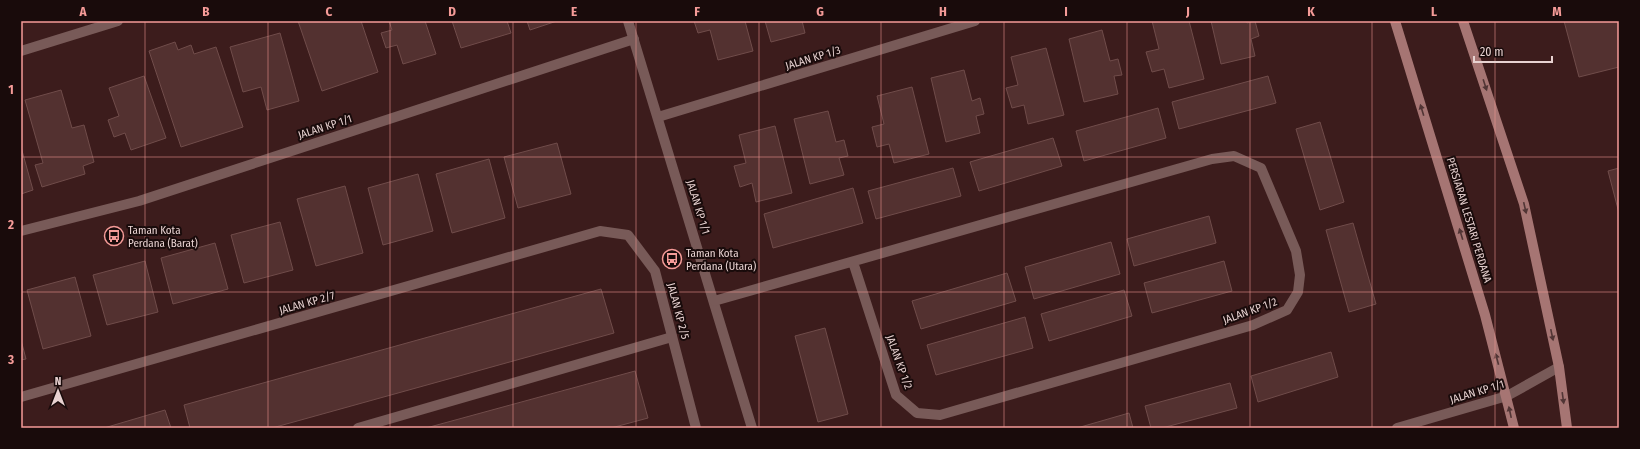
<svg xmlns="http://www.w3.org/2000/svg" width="1640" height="449" viewBox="0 0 1640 449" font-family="'Fira Sans Condensed',sans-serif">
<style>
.building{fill:#533130;stroke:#704c4a}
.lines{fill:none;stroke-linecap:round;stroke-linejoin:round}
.lane{stroke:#785a58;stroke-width:10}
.street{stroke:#785a58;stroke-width:10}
.secondary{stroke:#a67573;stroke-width:10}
.oneway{fill:#513535}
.grid{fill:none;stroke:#f59b98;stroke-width:1;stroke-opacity:0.55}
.labels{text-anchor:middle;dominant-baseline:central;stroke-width:4;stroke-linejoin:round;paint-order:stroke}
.street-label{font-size:11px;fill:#e8d2d1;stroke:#190b0b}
.poi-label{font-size:11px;fill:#e8d2d1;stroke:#190b0b;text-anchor:start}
.neatline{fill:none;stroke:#f59b98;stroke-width:1.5}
.grid-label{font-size:13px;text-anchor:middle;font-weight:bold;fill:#f59b98}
</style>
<rect width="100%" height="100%" fill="#3c1c1c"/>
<g class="building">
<path d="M298,21H361L378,72L322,91Z"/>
<path d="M389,21H425L436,54L403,64L397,45L386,48L381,33L392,30Z"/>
<path d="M452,21H507L511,33L461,48Z"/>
<path d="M527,21H557L530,30Z"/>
<path d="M694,21H745L753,51L718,60L710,30L698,33Z"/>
<path d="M765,21H802L805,33L771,42Z"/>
<path d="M1152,21H1189L1204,79L1169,88L1164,69L1152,72L1146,52L1159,49Z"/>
<path d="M1211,21H1246L1247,23L1255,21L1259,36L1251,39L1255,56L1221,64Z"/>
<path d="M1564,21H1619V67L1579,77Z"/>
<path d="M1102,30L1110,61L1118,59L1122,75L1114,76L1118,94L1084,102L1069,39Z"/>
<path d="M280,33L299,101L267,110L261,87L243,92L230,47Z"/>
<path d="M175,42L178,50L191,45L194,54L216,47L243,127L181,147L149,51Z"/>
<path d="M1046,48L1064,115L1028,124L1024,105L1012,108L1006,88L1018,85L1011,57Z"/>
<path d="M964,70L972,101L980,98L984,114L976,116L980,133L946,142L931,78Z"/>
<path d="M144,76L166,138L131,150L125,133L114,137L108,120L119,116L109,88Z"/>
<path d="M1268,76L1276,103L1179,129L1172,102Z"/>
<path d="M912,87L929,154L894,163L889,144L877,147L872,127L884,124L877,96Z"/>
<path d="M61,90L72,128L84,125L94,162L83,166L85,174L42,187L35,165L43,163L25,100Z"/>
<path d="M1158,108L1166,138L1084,161L1076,131Z"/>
<path d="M828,111L836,142L844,140L848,156L839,158L844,175L810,184L794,119Z"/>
<path d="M1320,122L1344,202L1320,210L1296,129Z"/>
<path d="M775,126L792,193L756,202L752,183L740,187L734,166L746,163L739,135Z"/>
<path d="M1053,138L1062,166L979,191L970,162Z"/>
<path d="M557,143L571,194L518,208L504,157Z"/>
<path d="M21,147L33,190L21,194Z"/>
<path d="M489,159L505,218L452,233L436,174Z"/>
<path d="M953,168L961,196L876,219L868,191Z"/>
<path d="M1619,168V213L1608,171Z"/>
<path d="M418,174L433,231L383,245L368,188Z"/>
<path d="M345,186L363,253L316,266L297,199Z"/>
<path d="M853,188L863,223L773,248L764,214Z"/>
<path d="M1209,216L1216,243L1134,266L1127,239Z"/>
<path d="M280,222L293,270L244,283L231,235Z"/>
<path d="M1353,223L1376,304L1349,312L1326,230Z"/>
<path d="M1111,242L1120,274L1034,299L1025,267Z"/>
<path d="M215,243L228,289L173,304L161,258Z"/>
<path d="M145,261L158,312L107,325L93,275Z"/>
<path d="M1224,261L1232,291L1152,313L1144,283Z"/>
<path d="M1007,273L1016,301L921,329L912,301Z"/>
<path d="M75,277L91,336L43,349L27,290Z"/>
<path d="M601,289L614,333L272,428H190L184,405Z"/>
<path d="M1124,290L1132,316L1049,341L1041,314Z"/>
<path d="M1025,317L1033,348L936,375L927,345Z"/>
<path d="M825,328L848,414L818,422L795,336Z"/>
<path d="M21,340L26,359L21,360Z"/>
<path d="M1331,352L1338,377L1258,402L1251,376Z"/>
<path d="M635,371L648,418L611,428H426Z"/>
<path d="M1230,383L1237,408L1162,428H1151L1145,406Z"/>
<path d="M165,410L171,428H104Z"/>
<path d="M1129,413L1133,428H1077Z"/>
</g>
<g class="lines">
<path class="lane" d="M358,428L672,337"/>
<g class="street">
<path d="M628,21L752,428"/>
<path d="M21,51L118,21"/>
<path d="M658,117L975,21"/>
<path d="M21,231L139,201L634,39"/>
<path d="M714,301L1212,159L1234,156L1261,168L1296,251L1300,275L1298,292L1287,310L1253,325L940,415L917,413L896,395L853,262"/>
<path d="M21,397L600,231L628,235L655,271L696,428"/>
<path d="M1397,428L1507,396L1559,367"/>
</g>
<g class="secondary">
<path d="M1395,21L1485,315L1514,428"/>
<path d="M1463,21L1524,204L1559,367L1567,428"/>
</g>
</g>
<defs><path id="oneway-solid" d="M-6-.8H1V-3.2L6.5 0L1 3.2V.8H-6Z"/></defs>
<g class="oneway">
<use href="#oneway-solid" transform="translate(1485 85) rotate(72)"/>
<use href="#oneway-solid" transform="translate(1422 110) rotate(-107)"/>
<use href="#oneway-solid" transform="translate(1525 208) rotate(77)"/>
<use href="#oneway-solid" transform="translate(1461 234) rotate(-107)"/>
<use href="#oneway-solid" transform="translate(1552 335) rotate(78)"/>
<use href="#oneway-solid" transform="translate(1497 359) rotate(-105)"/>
<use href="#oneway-solid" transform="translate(1563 398) rotate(82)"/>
<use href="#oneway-solid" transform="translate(1510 412) rotate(-102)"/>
</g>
<path class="grid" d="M145,21V428M268,21V428M390,21V428M513,21V428M636,21V428M759,21V428M881,21V428M1004,21V428M1127,21V428M1250,21V428M1372,21V428M1495,21V428M21,157H1619M21,292H1619"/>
<defs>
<symbol id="bus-ring" viewBox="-11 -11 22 22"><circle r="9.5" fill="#190b0b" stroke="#f59b98" stroke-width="1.5"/><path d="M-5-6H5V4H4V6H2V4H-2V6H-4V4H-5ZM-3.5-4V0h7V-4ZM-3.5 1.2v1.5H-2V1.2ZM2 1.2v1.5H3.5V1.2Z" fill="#f59b98"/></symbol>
</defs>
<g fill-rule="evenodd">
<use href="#bus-ring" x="103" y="225" width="22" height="22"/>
<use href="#bus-ring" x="661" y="248" width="22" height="22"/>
</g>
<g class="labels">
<g class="street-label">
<text transform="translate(813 58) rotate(-17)">JALAN KP 1/3</text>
<text transform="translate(325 127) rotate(-18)">JALAN KP 1/1</text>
<text transform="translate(698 207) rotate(73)">JALAN KP 1/1</text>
<text transform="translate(1469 220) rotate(73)">PERSIARAN LESTARI PERDANA</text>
<text transform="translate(307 303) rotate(-16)">JALAN KP 2/7</text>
<text transform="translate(678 311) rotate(75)">JALAN KP 2/5</text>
<text transform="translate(1250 311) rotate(-20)">JALAN KP 1/2</text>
<text transform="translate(899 362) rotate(70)">JALAN KP 1/2</text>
<text transform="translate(1477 392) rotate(-17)">JALAN KP 1/1</text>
</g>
<g class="poi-label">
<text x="128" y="230">Taman Kota<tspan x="128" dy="13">Perdana (Barat)</tspan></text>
<text x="686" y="253">Taman Kota<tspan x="686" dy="13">Perdana (Utara)</tspan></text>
</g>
</g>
<rect width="1640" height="449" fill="none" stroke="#190b0b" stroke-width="44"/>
<g transform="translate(58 391)" stroke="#190b0b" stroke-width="3" paint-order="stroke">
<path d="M0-3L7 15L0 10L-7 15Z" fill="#e8d2d1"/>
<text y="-6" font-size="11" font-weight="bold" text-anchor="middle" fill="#e8d2d1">N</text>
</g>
<path d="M1474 56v6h78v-6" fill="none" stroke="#e8d2d1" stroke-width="2"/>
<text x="1480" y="56" font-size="12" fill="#e8d2d1" stroke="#190b0b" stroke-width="3" paint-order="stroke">20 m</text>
<rect x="22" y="22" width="1596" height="405" class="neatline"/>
<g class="grid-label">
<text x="83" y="16">A</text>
<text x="206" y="16">B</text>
<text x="329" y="16">C</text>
<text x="452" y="16">D</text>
<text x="574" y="16">E</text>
<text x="697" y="16">F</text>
<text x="820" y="16">G</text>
<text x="943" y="16">H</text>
<text x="1066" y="16">I</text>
<text x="1188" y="16">J</text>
<text x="1311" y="16">K</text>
<text x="1434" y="16">L</text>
<text x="1557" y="16">M</text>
<text x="11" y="94">1</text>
<text x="11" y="229">2</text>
<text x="11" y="364">3</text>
</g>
</svg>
